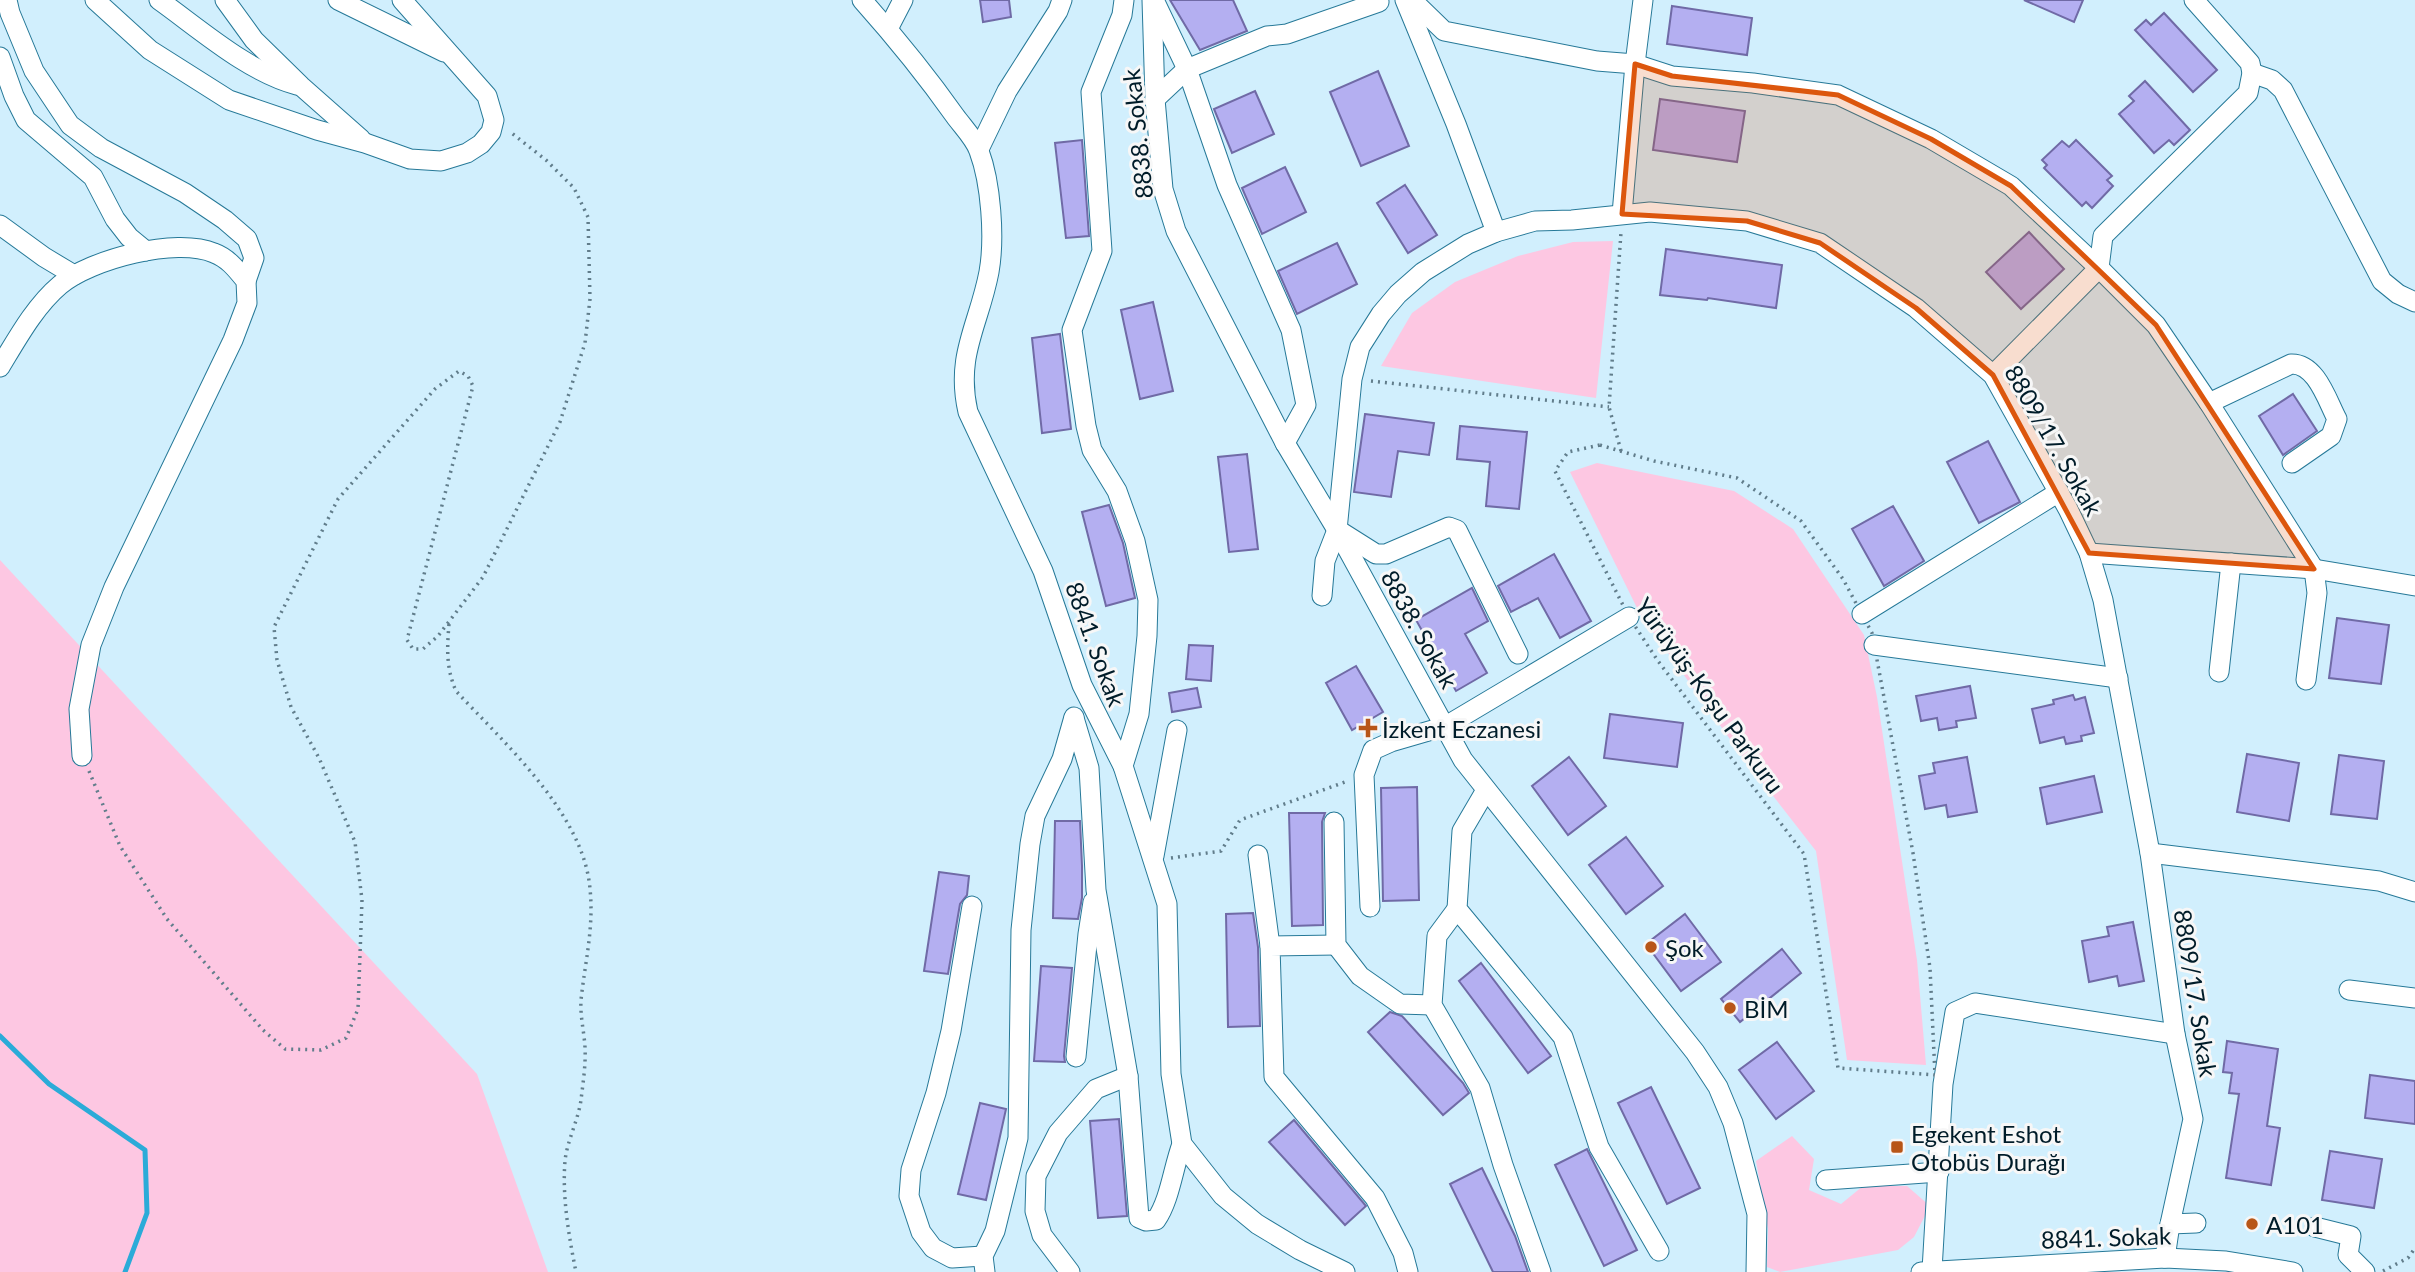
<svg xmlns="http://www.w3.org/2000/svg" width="2415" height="1272" viewBox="0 0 2415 1272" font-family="Lato,sans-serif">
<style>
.green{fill:#fdc7e2}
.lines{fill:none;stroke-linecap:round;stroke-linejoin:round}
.stream{stroke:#2babd8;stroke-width:5}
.building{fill:#b4aff1;stroke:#706aa6;stroke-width:2}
.minor-casing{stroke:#267998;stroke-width:21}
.path{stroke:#617d8b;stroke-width:3.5;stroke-dasharray:2 5;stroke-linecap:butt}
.minor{stroke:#fff;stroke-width:19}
.marked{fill:#dc560d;fill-opacity:0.2;stroke:#dc560d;stroke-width:5;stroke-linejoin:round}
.poi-dot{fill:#b85618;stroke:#f7f7f7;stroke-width:2.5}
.labels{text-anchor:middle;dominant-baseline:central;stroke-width:6;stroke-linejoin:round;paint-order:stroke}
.street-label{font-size:24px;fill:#001c29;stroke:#f7f7f7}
.poi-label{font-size:24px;fill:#001c29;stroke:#f7f7f7;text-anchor:start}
</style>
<rect width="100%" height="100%" fill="#d1effd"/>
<g class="green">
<path d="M1613,241L1596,398L1381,366L1412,313L1455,282L1518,256L1573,242Z"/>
<path d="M1597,463L1734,491L1793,529L1864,635L1877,697L1917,960L1926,1065L1847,1060L1816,851L1745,760L1640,614L1570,472Z"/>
<path d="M0,560L477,1074L548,1272H0Z"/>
<path d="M1792,1136L1814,1159L1809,1190L1841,1204L1863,1186H1907L1930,1206L1914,1237L1898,1250L1780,1272L1767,1267L1768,1229L1756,1161Z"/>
</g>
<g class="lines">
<path class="stream" d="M0,1036L49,1084L145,1150L147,1213L125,1272"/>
</g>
<g class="building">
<path d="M980,0H1009L1011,17L983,22Z"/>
<path d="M1170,0H1233L1247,31L1200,50Z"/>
<path d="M2024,0H2083L2074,22Z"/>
<path d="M1672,6L1752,18L1747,55L1667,44Z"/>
<path d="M2164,13L2217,70L2193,92L2135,30L2146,20L2151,25Z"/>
<path d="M1378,71L1409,146L1361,166L1330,92Z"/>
<path d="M2145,81L2190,130L2174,145L2169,140L2154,153L2119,114L2134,101L2129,96Z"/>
<path d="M1255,91L1274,134L1232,153L1214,109Z"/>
<path d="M1660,99L1745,111L1737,162L1653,150Z"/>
<path d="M1082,140L1089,236L1066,238L1055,143Z"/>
<path d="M2076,140L2112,176L2107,180L2113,186L2092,208L2086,202L2082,206L2044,168L2047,165L2042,160L2062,141L2069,147Z"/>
<path d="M1285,167L1306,212L1262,234L1242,188Z"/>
<path d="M1405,185L1437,235L1408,253L1377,203Z"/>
<path d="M2029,232L2064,269L2021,309L1986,272Z"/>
<path d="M1337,243L1357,284L1297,314L1278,271Z"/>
<path d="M1666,249L1782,265L1776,308L1708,298L1707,300L1660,295Z"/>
<path d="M1153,302L1173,391L1140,399L1121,310Z"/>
<path d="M1060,334L1071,429L1042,433L1032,338Z"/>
<path d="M2293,394L2317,431L2283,455L2259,416Z"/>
<path d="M1365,414L1434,423L1429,455L1398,451L1391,497L1354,492Z"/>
<path d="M1460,426L1527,432L1519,509L1486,506L1490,462L1457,459Z"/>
<path d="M1988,441L2020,502L1979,523L1947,462Z"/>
<path d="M1247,454L1258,549L1229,552L1218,457Z"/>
<path d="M1109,505L1123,543L1135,598L1106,606L1082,512Z"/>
<path d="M1893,506L1924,561L1884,586L1852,529Z"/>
<path d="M1554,554L1591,621L1560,638L1538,598L1511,612L1498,586Z"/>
<path d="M1472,588L1488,621L1465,634L1487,673L1456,691L1416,620Z"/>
<path d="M2337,618L2389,625L2381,684L2329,678Z"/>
<path d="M1189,645L1213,646L1211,681L1186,679Z"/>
<path d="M1356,666L1383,712L1352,730L1326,683Z"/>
<path d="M1970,686L1976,718L1956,721L1957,727L1939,730L1937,718L1921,721L1916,696Z"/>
<path d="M1197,688L1201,707L1172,712L1169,693Z"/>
<path d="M2073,695L2075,700L2085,697L2094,733L2081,736L2082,741L2066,744L2064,737L2040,743L2032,709L2054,704L2053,700Z"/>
<path d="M1610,714L1683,723L1677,767L1604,758Z"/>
<path d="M2247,754L2299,763L2289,821L2237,812Z"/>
<path d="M2339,755L2384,761L2377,819L2331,814Z"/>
<path d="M1569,757L1606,806L1568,835L1532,786Z"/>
<path d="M1967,757L1977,812L1948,817L1946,805L1925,809L1919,776L1935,773L1933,763Z"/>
<path d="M2094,776L2102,812L2047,824L2040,788Z"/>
<path d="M1417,787L1419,900L1383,901L1381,788Z"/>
<path d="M1289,813H1325L1322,822L1323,925L1292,926Z"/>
<path d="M1055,821H1080L1082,866V898L1078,919L1053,918Z"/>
<path d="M1626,837L1663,886L1626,914L1589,865Z"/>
<path d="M939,872L969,876L967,895L960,904L948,974L924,971Z"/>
<path d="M1253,913L1258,947L1260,1026L1228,1027L1226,914Z"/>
<path d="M1685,914L1721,962L1681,991L1646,944Z"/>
<path d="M2133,922L2144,981L2119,986L2117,976L2089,982L2082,941L2109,936L2107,927Z"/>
<path d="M1782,949L1801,973L1740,1022L1721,999Z"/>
<path d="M1481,963L1551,1056L1528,1073L1459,981Z"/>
<path d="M1041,966L1072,968L1064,1056L1065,1062L1034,1061Z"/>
<path d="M1390,1012L1402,1016L1463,1083L1469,1093L1443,1115L1368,1032Z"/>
<path d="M2227,1041L2278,1049L2267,1126L2280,1128L2271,1185L2226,1178L2239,1094L2229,1093L2232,1073L2223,1072Z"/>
<path d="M1777,1042L1814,1091L1776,1119L1739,1070Z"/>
<path d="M2370,1075L2415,1081V1124L2365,1118Z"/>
<path d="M1651,1087L1700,1188L1667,1204L1618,1103Z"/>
<path d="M980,1103L1006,1109L986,1200L958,1194Z"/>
<path d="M1119,1119L1127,1216L1098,1218L1090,1121Z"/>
<path d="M1294,1120L1366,1206L1345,1225L1269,1142Z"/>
<path d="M1587,1149L1637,1250L1604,1266L1555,1165Z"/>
<path d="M2330,1151L2382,1159L2374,1208L2322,1200Z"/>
<path d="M1482,1168L1515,1236L1528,1272H1493L1450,1184Z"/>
</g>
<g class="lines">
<defs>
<g id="minor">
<path d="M7,0L10,13L34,71L70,125L101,148L185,193L225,220L247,239L254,258L246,281"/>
<path d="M95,0L150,50L229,100L317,130L365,143L410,159L441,161L467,153L481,144L491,132L494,120L487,96L402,0"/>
<path d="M159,0C201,30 248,72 297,85"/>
<path d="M225,0L254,40L301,86L361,139"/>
<path d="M338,0L444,52"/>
<path d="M862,0C895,37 926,75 955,116C963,127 975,139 979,151C991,183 995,238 989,272C979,325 955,355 968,412L1043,571L1082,685L1123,766L1167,904L1171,1074L1182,1144L1223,1196L1257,1224L1300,1250L1345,1272"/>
<path d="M1152,0L1155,99L1163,189L1176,231L1285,443L1337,530L1463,760L1695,1052L1718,1087L1733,1123L1757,1214L1756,1272"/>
<path d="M1405,0L1456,124L1496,232"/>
<path d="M1412,0L1444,31L1597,61L1635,64L1672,76L1753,83L1838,95L1931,139L2011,186L2099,268L2156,325L2209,403L2314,569L2317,593L2306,680"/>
<path d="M1155,2L1187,69L1227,185L1291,330L1306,405L1285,443"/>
<path d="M888,29L903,0"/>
<path d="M0,57L14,96L26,120L93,177L115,219L129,237L146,251"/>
<path d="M2252,73L2272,80L2283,90L2382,281L2398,294L2415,302"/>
<path d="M1155,99L1187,69L1267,36L1287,34L1379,2"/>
<path d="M979,149L1007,91L1058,11L1062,0"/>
<path d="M1622,214L1635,64L1643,0"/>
<path d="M0,225L44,257L74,275"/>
<path d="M0,367C17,339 35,306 60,285C91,259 176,237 214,253C228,258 237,270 246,281L247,303L233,340L114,587L91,645L79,709L82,756"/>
<path d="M1993,375L2099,268L2103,236L2248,93L2252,73L2250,63L2194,0"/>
<path d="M2209,403L2291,364C2316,363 2327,400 2337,419L2331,436L2292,463"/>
<path d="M1338,530L1376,554H1386L1449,527L1457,530L1518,654"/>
<path d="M2089,553L2314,569L2415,586"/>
<path d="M1322,596L1325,561L1337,530L1352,379L1360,347L1381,314L1398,294L1423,272L1468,244L1496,232L1535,221L1572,220L1650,212L1747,221L1820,243L1916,308L1993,375L2068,509L2089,553L2103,600L2150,853L2175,1034L2193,1119L2170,1224L2165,1258"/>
<path d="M1862,614L2059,492"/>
<path d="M1874,645L2118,678"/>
<path d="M2219,672L2231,563"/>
<path d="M1074,718L1089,768L1096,890L1128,1076L1139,1218L1146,1221L1156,1220C1170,1200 1173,1168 1182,1144"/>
<path d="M1123,766L1139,714L1147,636L1148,600L1135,541L1117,491L1092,450L1086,426L1072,330L1102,251L1091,92L1122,15L1124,0"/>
<path d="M1486,790L1462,831L1457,909L1563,1037L1599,1147L1659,1251"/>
<path d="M1334,822L1336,945L1360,976L1400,1004L1432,1005"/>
<path d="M2150,853L2379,881L2415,892"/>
<path d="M1258,855L1270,946"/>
<path d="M1154,856L1177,730"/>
<path d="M972,906L951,1031L936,1093L911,1170L909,1196L921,1232L933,1248L952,1258L983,1256"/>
<path d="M1370,907L1364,775L1373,750L1391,742L1446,726L1629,617"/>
<path d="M1457,909L1437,936L1432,1005L1480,1088L1503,1165L1541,1272"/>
<path d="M1336,945L1270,946L1274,1077L1375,1198L1403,1253L1408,1272"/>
<path d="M2349,990L2415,998"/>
<path d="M1076,1057L1088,934L1093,902"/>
<path d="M1826,1180L1939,1172"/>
<path d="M2170,1224L2196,1223"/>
<path d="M2315,1227L2351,1236L2348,1255L2365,1272"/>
<path d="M1932,1270L1943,1084L1955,1012L1975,1003L2175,1034"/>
<path d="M985,1272L983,1256L995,1231L1018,1138L1021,930L1030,844L1035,816L1062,759L1074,717"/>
<path d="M1070,1272L1042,1235L1035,1211L1036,1176L1058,1133L1096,1089L1128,1076"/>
<path d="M1921,1272L2165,1258L2226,1261L2293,1272"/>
</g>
</defs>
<use href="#minor" class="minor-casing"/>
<g class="path">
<path d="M1371,381L1609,407"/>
<path d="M1600,445L1654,461L1737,478L1801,521L1843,579L1872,633L1913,853L1930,968L1935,1075L1838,1068L1804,854L1658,661L1629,617L1555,471L1568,452Z"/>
<path d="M1621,451L1609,407L1621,232"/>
<path d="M449,624C447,649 446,668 456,691C504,743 584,814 590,889C594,928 585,962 581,1000C580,1016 584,1031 585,1047C586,1064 583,1083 581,1100C578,1121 567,1141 565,1161C562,1197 569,1237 576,1272"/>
<path d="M89,771L120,846L167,919L263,1030L285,1049L321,1050L346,1038L358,1009L362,900L355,842L319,758L291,707L277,660L274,627L338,499L435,389L459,371L468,376L473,386L407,640L413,649H423L438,636L483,577L560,422L585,343L590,299L588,217L574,188L546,160L509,131"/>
<path d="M1171,858L1221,851L1240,820L1345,782"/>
<path d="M2383,1271L2408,1258L2415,1248"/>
</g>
<use href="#minor" class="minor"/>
</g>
<path class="marked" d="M1635,64L1672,76L1838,95L1931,139L2011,186L2156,325L2314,569L2089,553L1993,375L1916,308L1820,243L1747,221L1622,214Z"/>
<g class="poi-dot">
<path d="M1364.5 717.5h7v7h7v7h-7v7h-7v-7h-7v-7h7z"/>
<circle cx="1651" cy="947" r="7"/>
<circle cx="1730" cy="1008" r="7"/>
<rect x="1890" y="1140" width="14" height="14" rx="3.5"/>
<circle cx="2252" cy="1224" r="7"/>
</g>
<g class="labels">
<g class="street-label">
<text transform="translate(1137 134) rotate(-96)">8838. Sokak</text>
<text transform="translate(2054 440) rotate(60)">8809/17. Sokak</text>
<text transform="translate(1420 629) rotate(61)">8838. Sokak</text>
<text transform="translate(1096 644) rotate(70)">8841. Sokak</text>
<text transform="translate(1710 695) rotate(54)">Yürüyüş-Koşu Parkuru</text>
<text transform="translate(2196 993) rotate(81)">8809/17. Sokak</text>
<text transform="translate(2106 1237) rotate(-2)">8841. Sokak</text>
</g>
<g class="poi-label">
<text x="1382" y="728">İzkent Eczanesi</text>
<text x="1665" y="947">Şok</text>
<text x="1744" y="1008">BİM</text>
<text x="1911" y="1133">Egekent Eshot<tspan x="1911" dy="28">Otobüs Durağı</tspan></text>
<text x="2266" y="1224">A101</text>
</g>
</g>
</svg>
